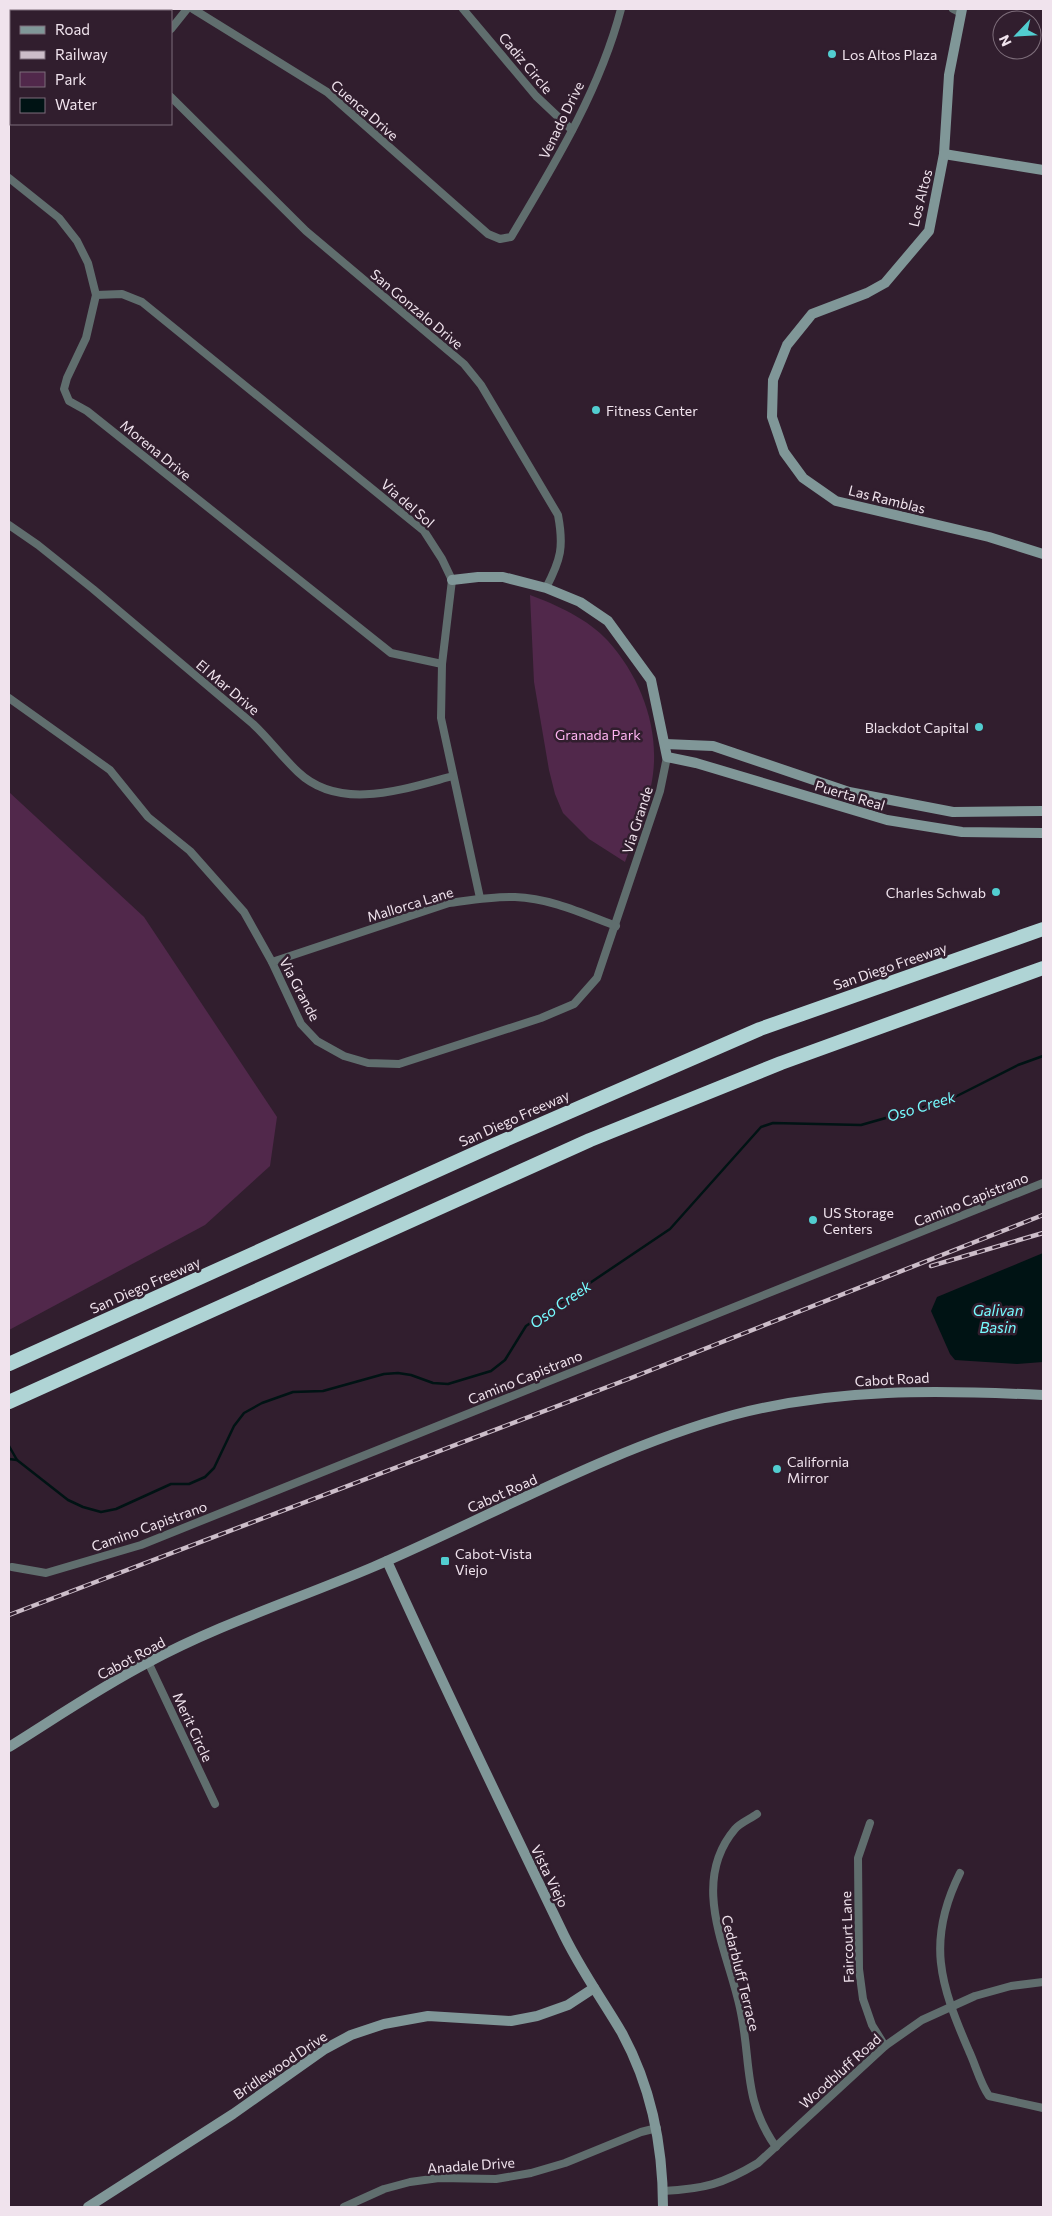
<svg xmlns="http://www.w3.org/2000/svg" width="1052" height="2216" viewBox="0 0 1052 2216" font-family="Commissioner,sans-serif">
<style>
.green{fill:#51284b}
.water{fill:#001314}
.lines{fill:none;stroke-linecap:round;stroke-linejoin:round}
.stream{stroke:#001314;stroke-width:2.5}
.street{stroke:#606e6e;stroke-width:8}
.secondary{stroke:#809798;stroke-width:10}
.highway{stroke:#afd4d5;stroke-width:14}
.rail-casing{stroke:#ccbdc9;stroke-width:4.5}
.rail{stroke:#311e2e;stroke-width:2.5;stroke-dasharray:8;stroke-linecap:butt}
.poi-dot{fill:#52cdd0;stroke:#311e2e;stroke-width:2}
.labels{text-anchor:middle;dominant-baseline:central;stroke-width:5;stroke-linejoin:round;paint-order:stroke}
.poi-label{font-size:14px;fill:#f0e3ed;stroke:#311e2e;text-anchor:start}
.street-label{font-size:14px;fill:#f0e3ed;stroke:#311e2e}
.park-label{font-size:14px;fill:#feb4f1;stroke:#311e2e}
.water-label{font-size:15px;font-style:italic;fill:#77fbff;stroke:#311e2e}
</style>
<rect width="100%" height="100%" fill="#311e2e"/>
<g class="green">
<path d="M530,595C557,605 588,619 608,641C643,680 662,734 651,786C645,811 634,837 625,862L589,839L563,813L555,794L549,770L534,682Z"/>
<path d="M9,792L144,917L277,1117L270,1166L205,1225L9,1330Z"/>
</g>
<path class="water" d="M1043,1253V1362L1017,1364L955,1360L950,1354L931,1311L937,1297Z"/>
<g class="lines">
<g class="stream">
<path d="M9,1446L17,1460L68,1500L83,1507L101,1512L116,1509L171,1484H189L205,1477L214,1468L234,1426L244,1413L262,1403L293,1392L323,1391L384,1374L398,1373L411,1375L433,1383L448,1384L491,1371L505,1360L526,1326L670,1229L761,1127L773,1123L861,1125L949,1100L1018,1065L1043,1056"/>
<path d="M9,1459L17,1460"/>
</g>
<g class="street">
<path d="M193,9L327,92L488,234L500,239L511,237C554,165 600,90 621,9"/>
<path d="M463,9L536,96L572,130"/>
<path d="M953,9L961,13"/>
<path d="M171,29L187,9"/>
<path d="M171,97L306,231L464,364L481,385L558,515C564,547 561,559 546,588"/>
<path d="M9,178L59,218L77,241L88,263L96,295L86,338L67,378L64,389L69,401L87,411L391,653L442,664"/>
<path d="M96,295L122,294L142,302L424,531L442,559L452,580L442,664L441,718L480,898"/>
<path d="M9,525L38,545L93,589L253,724C269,739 282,757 298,772C340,812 404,789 453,776"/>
<path d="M9,698L110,770L148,817L190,851L244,912L272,962L301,1024L317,1041L344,1056L368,1063L399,1064L541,1018L574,1004L597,978L660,791L667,757"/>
<path d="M272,962L449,903C471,900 493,896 515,897C550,898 584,914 616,926"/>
<path d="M12,1567L46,1573L141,1545L1043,1183"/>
<path d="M148,1662L215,1804"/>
<path d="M757,1814C750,1819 740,1823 735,1829C689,1883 728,1951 740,2008C752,2062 742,2099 776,2147"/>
<path d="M870,1823L858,1858L859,1969L863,1999L872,2025L885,2046"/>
<path d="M960,1873C926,1941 940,1984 969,2051C976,2066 980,2083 989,2096L1043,2108"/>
<path d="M663,2191C704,2189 723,2184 758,2163L885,2046L922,2020L975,1996L1011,1986L1043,1982"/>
<path d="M344,2207L384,2189L410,2182L439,2178L496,2179L531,2173L565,2163L641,2132L657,2128"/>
</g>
<g class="secondary">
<path d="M962,9L949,75L944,154L929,231L885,283L867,293L812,314L787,345L773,380L772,417L784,452L803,478L836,501L989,537L1043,554"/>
<path d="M944,154L1043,170"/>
<path d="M452,580L478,577H503L546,588L580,602L608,621L651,680L667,757L696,763L887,820L962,832L1043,833"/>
<path d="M665,744L713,746L849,792L953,812L1043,811"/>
<path d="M387,1561C443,1685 502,1807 561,1929C578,1966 602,1999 622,2033C652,2088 663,2146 663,2207"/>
<path d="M9,1747C54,1719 99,1688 147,1663C219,1624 298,1599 373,1567C492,1516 607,1450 733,1415C835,1388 939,1390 1043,1395"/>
<path d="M88,2207L233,2114L325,2049L351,2035L384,2024L428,2016L511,2021L537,2016L568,2005L594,1988"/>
</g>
<g class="highway">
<path d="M9,1364L489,1147L760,1029L1043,929"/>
<path d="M9,1402L590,1140L781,1063L1043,968"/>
</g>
<defs>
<g id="rail">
<path d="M931,1266L1043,1233"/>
<path d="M9,1615L631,1378L1043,1215"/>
</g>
</defs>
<use href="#rail" class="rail-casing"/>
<use href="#rail" class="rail"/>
</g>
<g class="poi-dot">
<circle cx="832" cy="54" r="5"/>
<circle cx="596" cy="410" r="5"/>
<circle cx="979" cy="727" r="5"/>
<circle cx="996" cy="892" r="5"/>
<circle cx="813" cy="1220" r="5"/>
<circle cx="777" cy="1469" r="5"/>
<rect x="440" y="1556" width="10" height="10" rx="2.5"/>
</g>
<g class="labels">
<g class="poi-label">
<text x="842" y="54">Los Altos Plaza</text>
<text x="606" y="410">Fitness Center</text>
<text x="969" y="727" text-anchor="end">Blackdot Capital</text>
<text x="986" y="892" text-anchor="end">Charles Schwab</text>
<text x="823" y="1212">US Storage<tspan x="823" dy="16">Centers</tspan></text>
<text x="787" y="1461">California<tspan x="787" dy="16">Mirror</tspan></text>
<text x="455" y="1553">Cabot-Vista<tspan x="455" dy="16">Viejo</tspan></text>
</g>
<g class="street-label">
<text transform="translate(526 63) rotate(50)">Cadiz Circle</text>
<text transform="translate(365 110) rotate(41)">Cuenca Drive</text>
<text transform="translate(561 120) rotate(-64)">Venado Drive</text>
<text transform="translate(920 198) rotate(-76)">Los Altos</text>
<text transform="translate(417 309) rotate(40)">San Gonzalo Drive</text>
<text transform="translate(156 450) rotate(39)">Morena Drive</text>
<text transform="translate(887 499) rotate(14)">Las Ramblas</text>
<text transform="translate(408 503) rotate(41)">Via del Sol</text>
<text transform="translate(228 687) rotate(40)">El Mar Drive</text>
<text transform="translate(850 795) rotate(17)">Puerta Real</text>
<text transform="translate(637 820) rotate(-72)">Via Grande</text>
<text transform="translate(410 904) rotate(-17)">Mallorca Lane</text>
<text transform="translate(890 966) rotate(-19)">San Diego Freeway</text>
<text transform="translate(300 989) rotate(62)">Via Grande</text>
<text transform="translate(514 1118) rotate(-24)">San Diego Freeway</text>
<text transform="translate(971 1199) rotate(-22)">Camino Capistrano</text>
<text transform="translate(145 1285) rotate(-24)">San Diego Freeway</text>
<text transform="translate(525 1377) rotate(-22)">Camino Capistrano</text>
<text transform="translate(892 1379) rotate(-3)">Cabot Road</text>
<text transform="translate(502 1493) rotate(-24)">Cabot Road</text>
<text transform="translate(149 1526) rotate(-20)">Camino Capistrano</text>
<text transform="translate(131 1658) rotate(-28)">Cabot Road</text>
<text transform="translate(193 1727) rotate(65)">Merit Circle</text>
<text transform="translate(550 1876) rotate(64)">Vista Viejo</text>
<text transform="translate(847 1937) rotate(-92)">Faircourt Lane</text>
<text transform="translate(741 1973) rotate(76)">Cedarbluff Terrace</text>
<text transform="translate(280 2065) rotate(-34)">Bridlewood Drive</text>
<text transform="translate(840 2071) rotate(-42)">Woodbluff Road</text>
<text transform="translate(471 2165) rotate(-4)">Anadale Drive</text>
</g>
<g class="park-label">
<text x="598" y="734">Granada Park</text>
</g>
<g class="water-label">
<text transform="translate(921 1106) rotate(-17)">Oso Creek</text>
<text transform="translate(560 1304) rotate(-35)">Oso Creek</text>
<text x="998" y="1310">Galivan<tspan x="998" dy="17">Basin</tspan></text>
</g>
</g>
<rect width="1052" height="2216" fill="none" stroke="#f0e3ed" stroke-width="20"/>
<rect x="10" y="10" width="162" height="115" fill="#311e2e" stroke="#7d6d7a"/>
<rect x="20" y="26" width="25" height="8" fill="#809798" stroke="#7d6d7a"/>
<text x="55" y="35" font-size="15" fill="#f0e3ed">Road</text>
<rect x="20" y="51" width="25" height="8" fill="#ccbdc9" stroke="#7d6d7a"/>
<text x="55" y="60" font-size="15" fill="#f0e3ed">Railway</text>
<rect x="20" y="72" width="25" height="15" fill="#51284b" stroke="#7d6d7a"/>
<text x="55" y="85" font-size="15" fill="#f0e3ed">Park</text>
<rect x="20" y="98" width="25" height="15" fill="#001314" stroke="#7d6d7a"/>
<text x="55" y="110" font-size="15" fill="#f0e3ed">Water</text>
<g transform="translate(1017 35) rotate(245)"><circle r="24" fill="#311e2e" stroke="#7d6d7a"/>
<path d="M0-4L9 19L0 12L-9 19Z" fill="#52cdd0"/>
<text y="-8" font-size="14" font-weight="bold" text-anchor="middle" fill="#f0e3ed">N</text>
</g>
</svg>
